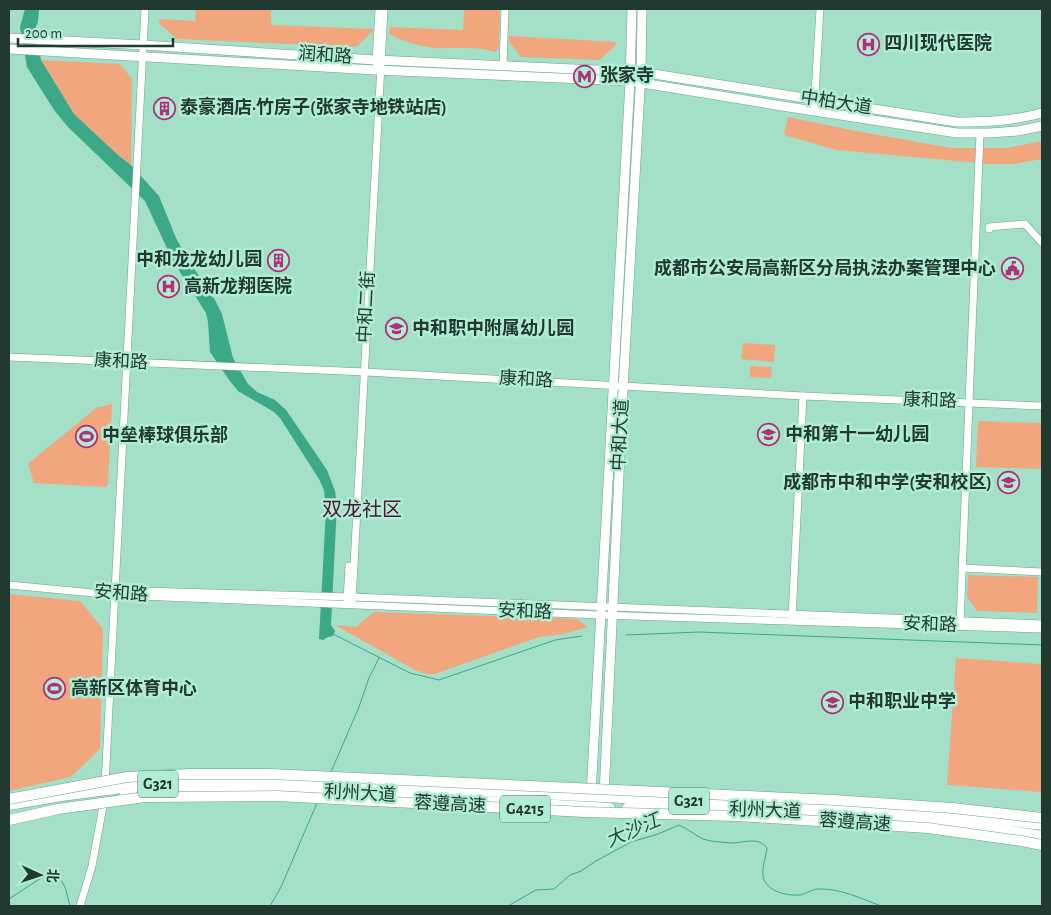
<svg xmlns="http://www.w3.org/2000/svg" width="1051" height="915" viewBox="0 0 1051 915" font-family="'Alegreya Sans','Noto Sans SC',sans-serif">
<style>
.green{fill:#f2a67d}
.water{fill:#3ba987}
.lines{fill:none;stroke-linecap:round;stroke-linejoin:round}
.stream{stroke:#3ba987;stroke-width:1}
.minor-casing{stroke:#6ca58f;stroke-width:8}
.major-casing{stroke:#6ca58f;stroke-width:10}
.highway-casing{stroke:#6ca58f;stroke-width:11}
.minor{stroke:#fff;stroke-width:7}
.major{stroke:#fff;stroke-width:9}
.highway{stroke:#fff;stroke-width:10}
.highway-bridge-casing{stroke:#6ca58f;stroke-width:11;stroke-linecap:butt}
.highway-bridge{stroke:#fff;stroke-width:10}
.labels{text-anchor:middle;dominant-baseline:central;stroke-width:5;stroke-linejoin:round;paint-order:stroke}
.shield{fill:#b1ecd5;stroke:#4c6f62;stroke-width:1}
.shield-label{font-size:16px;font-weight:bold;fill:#213930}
.poi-label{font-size:18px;font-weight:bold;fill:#213930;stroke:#b1ecd5;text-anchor:start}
.street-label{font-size:18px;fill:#213930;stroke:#b1ecd5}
.water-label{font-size:19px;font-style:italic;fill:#214e3f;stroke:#b1ecd5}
.quarter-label{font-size:20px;fill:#511438;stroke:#b1ecd5}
</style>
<rect width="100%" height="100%" fill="#a4dfc8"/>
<g class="green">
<path d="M196,9H271V25L373,29V31L356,47L177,39L159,23V19L195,21Z"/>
<path d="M464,9H500L499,47L496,52C479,47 466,48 449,48C428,49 408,44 389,34L390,27L463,30Z"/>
<path d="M509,36L616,42L615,46L599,60L521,57L509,42Z"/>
<path d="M41,60L120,64L132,79L131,165L119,156L74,114Z"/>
<path d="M788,117L856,131L951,148H1007L1042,141V159L1013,164H989L837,150L784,135Z"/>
<path d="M743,343L775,345L774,362L741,359Z"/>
<path d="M750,366L772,367L771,378L750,377Z"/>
<path d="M112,404L108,484L106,487L34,483L28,464L96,408Z"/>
<path d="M978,421L1042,423V469L976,467Z"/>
<path d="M968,575L1038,577L1037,613L977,611L967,597Z"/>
<path d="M9,594L80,601L103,629L100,749L71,777L9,791Z"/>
<path d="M374,612L577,619L588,627L563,634L539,637L435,674H426L415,670L335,625L356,627Z"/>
<path d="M956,658L1042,664V792L947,785Z"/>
</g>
<path class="water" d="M25,9H39L38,22L35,29L41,60L74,114L119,156L131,165L159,196L176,238L187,258L215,300L222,314L233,358L248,384L257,392L275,400L286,410L327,470L335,491L337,504L331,625L335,631L333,636L328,637L323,640L319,639L326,510L324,490L319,479L280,418L274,412L238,391L229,380L210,352L208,322L206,313L173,261L145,201L68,127L54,110L27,67L20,27Z"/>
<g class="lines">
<g class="stream">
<path d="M333,634L410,673L439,680L555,640L582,636"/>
<path d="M626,635L699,632L1042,645"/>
<path d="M331,772L359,707L369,678L379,658"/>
<path d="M9,899L44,876H55C67,882 66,894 70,906"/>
<path d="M270,906L281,887L317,803"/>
<path d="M508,906L536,890L554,889L570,875L581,871L596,861L631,842L658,834L679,825C688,829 695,835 703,839C711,842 722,842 731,843C744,843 758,836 767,848C766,857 762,867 763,875C764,891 787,896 800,895C806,894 812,889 818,889C840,888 862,899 881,906"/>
</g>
<defs>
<g id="minor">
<path d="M376,63L379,9"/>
<path d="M503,65L505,9"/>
<path d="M814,111L820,9"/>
<path d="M989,229V227L1025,224L1042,243"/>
<path d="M9,357L366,372L803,396L1042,406"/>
<path d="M962,568L1042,572"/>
<path d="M9,585L115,595L600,615L1042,629"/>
<path d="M143,591L352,597L1042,624"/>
<path d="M347,600L349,566"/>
<path d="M352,602L384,9"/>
<path d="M792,618L803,396"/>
<path d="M960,624L980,133"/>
<path d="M105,785L145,9"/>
<path d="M80,906L92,866L104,801"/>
</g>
<g id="major">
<path d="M9,38L143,45L376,60L641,72L956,122C987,122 1012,121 1042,113"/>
<path d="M9,49L375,70L630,81L782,106L957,133H989L1018,131L1042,126"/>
<path d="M591,795L630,81L632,9"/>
<path d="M604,795L623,389L641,72L642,9"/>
</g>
<g id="highway">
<path d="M125,795L146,792L270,789L610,808"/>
<path d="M9,805L61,796L145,785L271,781L937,813L973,816L1042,825"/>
<path d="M627,808L751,810L862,816L967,824L1042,836"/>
</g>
</defs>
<use href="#minor" class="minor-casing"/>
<use href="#major" class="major-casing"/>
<use href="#highway" class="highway-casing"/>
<use href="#minor" class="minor"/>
<use href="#major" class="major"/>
<use href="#highway" class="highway"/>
<defs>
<g id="highway-bridge">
<path d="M9,799L127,777L190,774H270L834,800L952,808L1042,818"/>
<path d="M9,820L58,809L145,797L277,796L585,812L737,816L928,828L1022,841L1042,845"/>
</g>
</defs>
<use href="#highway-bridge" class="highway-bridge-casing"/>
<use href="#highway-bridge" class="highway-bridge"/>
</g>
<defs>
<symbol id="hospital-ring" viewBox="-11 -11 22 22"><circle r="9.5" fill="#b1ecd5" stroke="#b1307c" stroke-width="1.5"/><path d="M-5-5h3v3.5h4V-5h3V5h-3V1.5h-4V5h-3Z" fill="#b1307c"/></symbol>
<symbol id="metro-ring" viewBox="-11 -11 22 22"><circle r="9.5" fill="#b1ecd5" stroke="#b1307c" stroke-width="1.5"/><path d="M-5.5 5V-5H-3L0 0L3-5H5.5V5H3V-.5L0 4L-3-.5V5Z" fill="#b1307c"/></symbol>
<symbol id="building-ring" viewBox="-11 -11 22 22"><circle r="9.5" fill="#b1ecd5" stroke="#b1307c" stroke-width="1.5"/><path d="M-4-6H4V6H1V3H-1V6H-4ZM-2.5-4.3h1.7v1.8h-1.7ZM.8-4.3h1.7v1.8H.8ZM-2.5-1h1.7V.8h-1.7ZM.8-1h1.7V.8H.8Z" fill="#b1307c"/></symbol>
<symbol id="civic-ring" viewBox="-11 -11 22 22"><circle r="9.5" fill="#b1ecd5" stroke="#b1307c" stroke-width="1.5"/><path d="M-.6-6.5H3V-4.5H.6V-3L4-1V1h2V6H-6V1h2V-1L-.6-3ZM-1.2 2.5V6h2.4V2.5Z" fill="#b1307c"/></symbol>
<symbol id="school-ring" viewBox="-11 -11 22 22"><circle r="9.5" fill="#b1ecd5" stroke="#b1307c" stroke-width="1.5"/><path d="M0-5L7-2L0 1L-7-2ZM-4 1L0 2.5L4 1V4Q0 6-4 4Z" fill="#b1307c"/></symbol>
<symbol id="stadium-ring" viewBox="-11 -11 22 22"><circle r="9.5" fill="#b1ecd5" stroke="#b1307c" stroke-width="1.5"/><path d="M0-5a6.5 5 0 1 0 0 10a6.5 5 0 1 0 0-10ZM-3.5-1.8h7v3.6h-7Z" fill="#b1307c"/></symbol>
</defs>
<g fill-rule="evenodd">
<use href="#hospital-ring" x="856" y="32" width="25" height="25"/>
<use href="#metro-ring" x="572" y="64" width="25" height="25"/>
<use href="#building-ring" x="152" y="96" width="25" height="25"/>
<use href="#building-ring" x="266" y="248" width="25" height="25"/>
<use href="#civic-ring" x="1000" y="256" width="25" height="25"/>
<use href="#hospital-ring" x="156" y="274" width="25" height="25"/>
<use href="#school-ring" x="384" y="316" width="25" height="25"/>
<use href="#school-ring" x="756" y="422" width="25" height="25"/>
<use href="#stadium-ring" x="74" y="424" width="25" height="25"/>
<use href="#school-ring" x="996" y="470" width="25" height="25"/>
<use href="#stadium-ring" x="42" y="676" width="25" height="25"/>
<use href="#school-ring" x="820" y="690" width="25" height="25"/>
</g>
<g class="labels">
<g class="shield">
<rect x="138" y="770.5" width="40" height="27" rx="4"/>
<rect x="669" y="787.5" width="40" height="27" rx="4"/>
<rect x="500" y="795.5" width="50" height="27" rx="4"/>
</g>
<g class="shield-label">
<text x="158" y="784">G321</text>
<text x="689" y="801">G321</text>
<text x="525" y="809">G4215</text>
</g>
<g class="poi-label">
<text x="884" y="44">四川现代医院</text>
<text x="600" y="76">张家寺</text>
<text x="180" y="108">泰豪酒店·竹房子(张家寺地铁站店)</text>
<text x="262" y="260" text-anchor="end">中和龙龙幼儿园</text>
<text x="996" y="269" text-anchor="end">成都市公安局高新区分局执法办案管理中心</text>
<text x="184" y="287">高新龙翔医院</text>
<text x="412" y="329">中和职中附属幼儿园</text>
<text x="785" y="435">中和第十一幼儿园</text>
<text x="102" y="436">中垒棒球俱乐部</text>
<text x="992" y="483" text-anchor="end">成都市中和中学(安和校区)</text>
<text x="71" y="689">高新区体育中心</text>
<text x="848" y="702">中和职业中学</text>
</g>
<g class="street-label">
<text transform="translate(325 56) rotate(4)">润和路</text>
<text transform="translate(836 103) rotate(9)">中柏大道</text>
<text transform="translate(367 307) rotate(-87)">中和二街</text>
<text transform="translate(121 362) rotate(3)">康和路</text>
<text transform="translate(526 380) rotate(3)">康和路</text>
<text transform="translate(930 401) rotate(2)">康和路</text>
<text transform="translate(621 435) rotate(-87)">中和大道</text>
<text transform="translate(121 594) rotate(4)">安和路</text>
<text transform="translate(525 612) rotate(2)">安和路</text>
<text transform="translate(930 625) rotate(2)">安和路</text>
<text transform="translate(360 794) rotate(3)">利州大道</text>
<text transform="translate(450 805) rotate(3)">蓉遵高速</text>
<text transform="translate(765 811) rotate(2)">利州大道</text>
<text transform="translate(855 823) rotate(4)">蓉遵高速</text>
</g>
<g class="water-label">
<text transform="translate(633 831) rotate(-23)">大沙江</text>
</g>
<g class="quarter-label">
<text x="362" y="510">双龙社区</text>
</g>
</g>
<rect width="1051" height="915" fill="none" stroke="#213930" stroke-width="20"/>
<g transform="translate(40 875) rotate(93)" stroke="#b1ecd5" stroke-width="4" paint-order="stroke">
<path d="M0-4L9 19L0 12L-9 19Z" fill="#213930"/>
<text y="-8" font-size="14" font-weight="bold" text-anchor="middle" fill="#213930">北</text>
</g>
<path d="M18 38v8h155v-8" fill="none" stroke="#213930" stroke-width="2.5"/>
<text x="25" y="38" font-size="15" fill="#213930" stroke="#b1ecd5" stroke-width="4" paint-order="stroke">200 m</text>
</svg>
